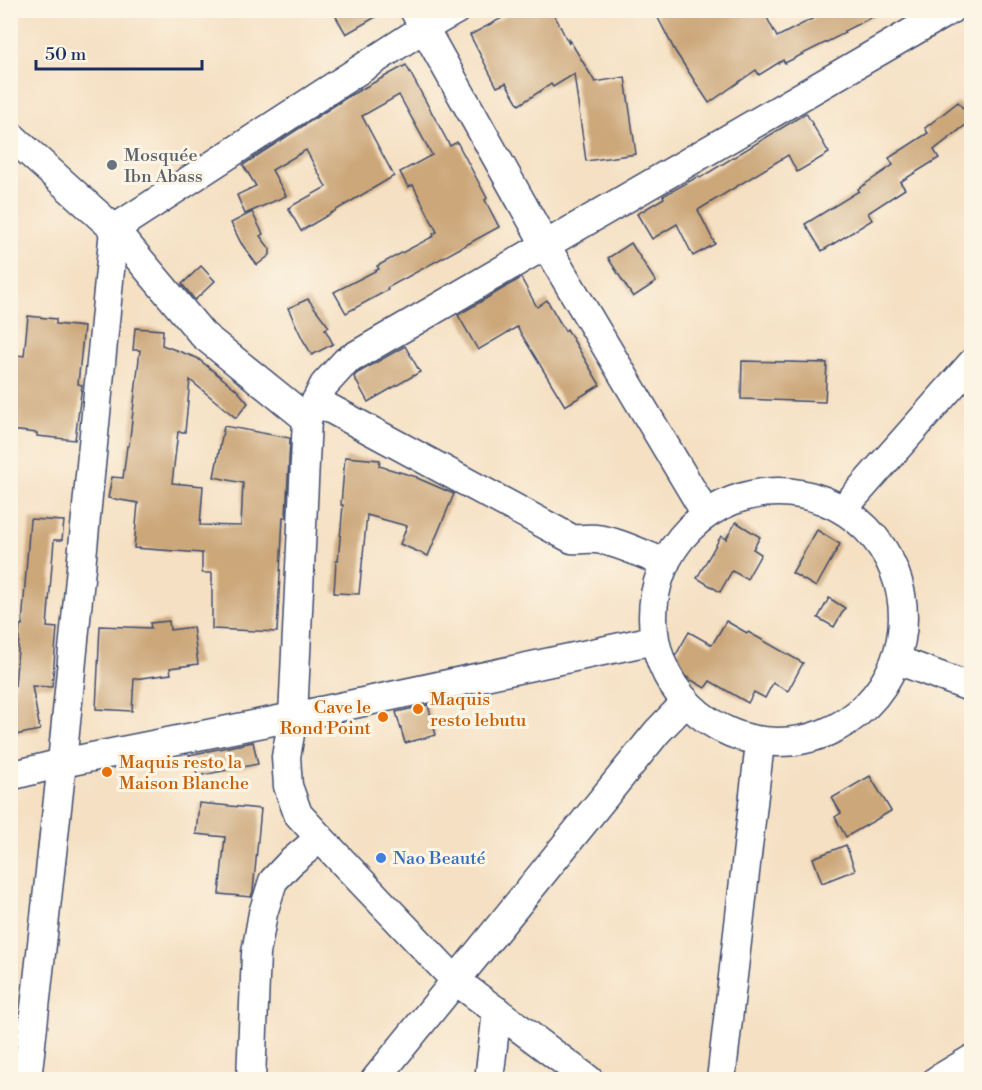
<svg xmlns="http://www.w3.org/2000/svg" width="982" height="1090" viewBox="0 0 982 1090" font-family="'Libre Bodoni',serif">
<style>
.building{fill:#cca77a}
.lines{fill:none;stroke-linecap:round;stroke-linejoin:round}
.minor-casing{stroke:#3c4a6d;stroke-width:31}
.minor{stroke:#fff;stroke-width:28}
.worship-dot{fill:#6b7280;stroke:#fcf5e5;stroke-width:2}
.food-dot{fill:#e8710a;stroke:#fcf5e5;stroke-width:2}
.shop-dot{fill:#3f7fe0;stroke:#fcf5e5;stroke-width:2}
.labels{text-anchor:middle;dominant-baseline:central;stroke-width:6;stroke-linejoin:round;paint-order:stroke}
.worship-label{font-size:18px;fill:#5b616d;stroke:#fcf5e5;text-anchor:start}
.food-label{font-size:18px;fill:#c56008;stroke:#fcf5e5;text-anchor:start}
.shop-label{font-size:18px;fill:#366cbe;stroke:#fcf5e5;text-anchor:start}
</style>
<rect width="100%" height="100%" fill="#fcf5e5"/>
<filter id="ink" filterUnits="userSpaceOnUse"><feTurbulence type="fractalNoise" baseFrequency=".0167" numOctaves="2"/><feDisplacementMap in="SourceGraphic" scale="12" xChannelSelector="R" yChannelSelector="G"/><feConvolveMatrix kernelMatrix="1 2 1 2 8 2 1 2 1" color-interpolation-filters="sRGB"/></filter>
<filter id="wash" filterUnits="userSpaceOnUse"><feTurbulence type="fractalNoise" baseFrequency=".008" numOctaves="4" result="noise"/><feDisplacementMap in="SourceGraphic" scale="24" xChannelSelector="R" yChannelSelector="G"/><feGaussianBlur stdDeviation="1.35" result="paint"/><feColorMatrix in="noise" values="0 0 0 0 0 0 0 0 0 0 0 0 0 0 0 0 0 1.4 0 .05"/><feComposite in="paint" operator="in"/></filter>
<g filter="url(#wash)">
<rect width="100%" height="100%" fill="#f5e0c3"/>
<g id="blocks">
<g class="building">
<path d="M332,10H388L346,34Z"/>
<path d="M517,10H552L569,44V39L595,82L625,77L636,154L586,161L574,74L553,87L551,84L519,105L506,83L497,87L470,35Z"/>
<path d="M654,10H763L777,37L814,18L810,10H886L844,31L845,33L785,63L783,60L759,75L756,70L709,103L675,51Z"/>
<path d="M406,65L450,146L457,142L487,198L485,200L499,227L387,288L388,290L346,313L334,292L379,269L377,266L434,236L433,234L437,232L413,185L408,187L400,172L432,155L399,95L362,116L394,176L301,231L288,208L326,187L306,150L272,170L286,196L245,214L237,195L256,186L243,165L349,96Z"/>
<path d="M958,102L972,120L934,150L939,158L900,182L905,189L868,213L872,220L822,251L805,224L859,191L858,189L893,165L889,158L928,133L925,128Z"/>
<path d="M806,113L829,153L797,172L788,155L698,210L715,244L693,256L677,224L652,239L637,214L664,198L663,196L699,176L700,178Z"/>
<path d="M252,212L263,234L260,236L270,249V255L257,265L241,243L231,223Z"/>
<path d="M631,243L656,282L633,297L608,258Z"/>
<path d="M201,266L215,281L195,300L182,284Z"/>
<path d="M521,278L537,307L547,300L565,331L567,329L600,385L565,406L517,327L478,350L458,315Z"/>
<path d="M308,299L329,327L325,329L333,344L312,355L303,340L288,308Z"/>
<path d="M28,316L56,319V324L84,327L78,384L82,385L75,440L37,436V433L10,430V354L24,356Z"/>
<path d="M135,328L163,330L162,345L197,358L237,390L248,403L236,418L190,380L185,432H178L172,483L203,486L200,525L241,526L243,483L214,477L224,426L290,438L286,517H283L277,632L212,629V573H202V553L134,548L138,503L108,498L112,477L123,478L127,446H129L140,350H133Z"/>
<path d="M405,346L420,372L368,402L354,377L356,374Z"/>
<path d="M742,361L827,363L825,402L741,399Z"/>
<path d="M345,457L380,460L379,466L417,477V478L454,494L428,556L400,544L407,526L367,515L359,594L334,593L336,561H338L343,505H341Z"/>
<path d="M30,519L64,521L62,540H54L47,627L57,628L52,687L32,686L40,730L10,736V687L15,686L20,625H22Z"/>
<path d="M736,522L760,537L753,549L761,554L747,579L732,571L720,592L697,578L721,536L726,539Z"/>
<path d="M817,530L840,544L816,587L792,573Z"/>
<path d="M829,598L845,608L834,627L818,618Z"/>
<path d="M169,621L170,630L193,627L198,664L170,668L171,674L134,679L132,711L96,709L100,626L151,628L150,623Z"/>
<path d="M726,621L747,633L748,632L803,663L788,691L773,683L765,698L754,692L748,703L710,681L705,688L669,667L689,632L712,645Z"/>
<path d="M428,705L436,735L405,743L396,712Z"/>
<path d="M253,742L258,764L198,776L189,755Z"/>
<path d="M870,776L891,811L846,837L835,817L841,813L832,798Z"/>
<path d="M199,803L261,809L253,891L251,897L219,894L225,837L196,834Z"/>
<path d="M846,845L855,870L822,883L813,858Z"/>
</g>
</g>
</g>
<g filter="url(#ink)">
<use href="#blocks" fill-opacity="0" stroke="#3c4a6d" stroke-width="1.5"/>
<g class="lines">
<defs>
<g id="minor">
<path d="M414,10L546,246L706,514"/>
<path d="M10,135L114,229L203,335L307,419"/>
<path d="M114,229L424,28L456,10"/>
<path d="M316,401L572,539C581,540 588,538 596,539C614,540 647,556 665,563"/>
<circle cx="778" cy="617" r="125"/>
<path d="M843,509L972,363"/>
<path d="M897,660L972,688"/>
<path d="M10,776L62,763L293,717L654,640"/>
<path d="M27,1080L62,763L114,229"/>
<path d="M251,1080L256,953L263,913L273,881L290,863L320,838"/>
<path d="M375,1080L657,732L685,703"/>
<path d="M489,1080L497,1011"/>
<path d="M589,1080L455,980L320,838L298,814L288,786L286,757L293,717L307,419L324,385L346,361L950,10"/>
<path d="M721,1080L760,743"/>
<path d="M937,1080L972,1059"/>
</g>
</defs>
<use href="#minor" class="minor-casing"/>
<use href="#minor" class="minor"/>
</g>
</g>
<circle class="worship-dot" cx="112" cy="165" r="6"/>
<g class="food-dot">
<circle cx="418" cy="709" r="6"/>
<circle cx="383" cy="717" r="6"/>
<circle cx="107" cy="772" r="6"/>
</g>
<circle class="shop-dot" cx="381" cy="858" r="6"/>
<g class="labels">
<g class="worship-label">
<text x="124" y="155">Mosquée<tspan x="124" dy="21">Ibn Abass</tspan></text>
</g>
<g class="food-label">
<text x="430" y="699">Maquis<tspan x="430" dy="21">resto lebutu</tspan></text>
<text x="371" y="707" text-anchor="end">Cave le<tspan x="371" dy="21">Rond Point</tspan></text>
<text x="119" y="762">Maquis resto la<tspan x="119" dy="21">Maison Blanche</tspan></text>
</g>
<g class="shop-label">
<text x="393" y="858">Nao Beauté</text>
</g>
</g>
<rect width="982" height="1090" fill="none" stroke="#fcf5e5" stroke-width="36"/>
<path d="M36 60v9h166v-9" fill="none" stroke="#1b2f5e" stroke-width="3"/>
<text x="45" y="60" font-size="18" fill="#1b2f5e" stroke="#fcf5e5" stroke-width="4.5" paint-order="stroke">50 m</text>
</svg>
